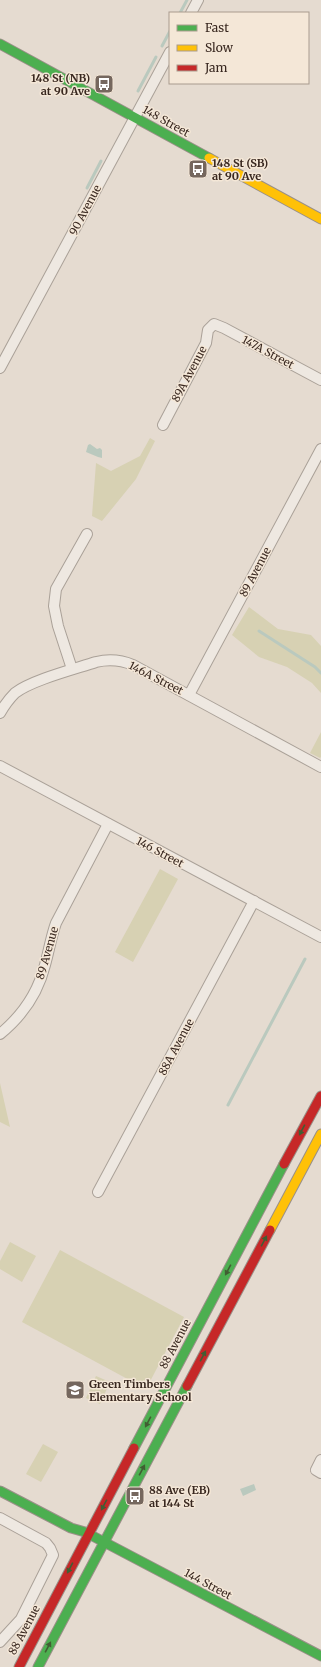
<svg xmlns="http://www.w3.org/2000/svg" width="321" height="1667" viewBox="0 0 321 1667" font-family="Merriweather,serif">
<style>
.green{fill:#d7d1b3}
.water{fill:#bac9be}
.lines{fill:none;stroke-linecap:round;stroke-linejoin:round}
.stream{stroke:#bac9be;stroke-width:3}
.street-casing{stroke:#aaa198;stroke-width:12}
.fast-casing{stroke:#9a9088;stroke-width:11}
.slow-casing{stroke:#9a9088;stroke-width:11}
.jam-casing{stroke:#9a9088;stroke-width:11}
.street{stroke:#eee8e1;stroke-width:10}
.fast{stroke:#4caf50;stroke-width:9}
.slow{stroke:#ffc107;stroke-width:9}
.jam{stroke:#c62828;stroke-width:9}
.oneway{fill:#415e33}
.labels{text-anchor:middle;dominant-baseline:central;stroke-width:3;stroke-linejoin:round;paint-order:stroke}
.poi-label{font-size:11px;font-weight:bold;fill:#392820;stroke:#f4e7d7;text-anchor:start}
.street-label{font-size:11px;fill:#392820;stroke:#f4e7d7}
</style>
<rect width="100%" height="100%" fill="#e5dbd0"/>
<g class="green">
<path d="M150,438L155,441L136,479L102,521L92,516L96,463L111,471L140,456Z"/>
<path d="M249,607L278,629L311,635L321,646V693L312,683L287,667L259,657L232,635Z"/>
<path d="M321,732V757L320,758L310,753Z"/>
<path d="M160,869L178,879L133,962L115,952Z"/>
<path d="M0,1083L10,1127L0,1122Z"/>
<path d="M10,1242L36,1256L22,1282L0,1269V1261Z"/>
<path d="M60,1250L184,1317L146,1389L22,1322Z"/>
<path d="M96,1376L110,1382L100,1404L86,1398Z"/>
<path d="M43,1444L58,1452L41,1482L26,1474Z"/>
</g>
<g class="water">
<path d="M90,444L97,449L100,448L102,450V458L98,457L86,452L88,445Z"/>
<path d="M254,1484L256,1490L243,1496L240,1489Z"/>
</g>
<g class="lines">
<g class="stream">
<path d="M180,13L187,0"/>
<path d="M162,46L170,31"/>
<path d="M138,91L156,57"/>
<path d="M87,188L101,161"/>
<path d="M259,631L315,667L321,673"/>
<path d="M228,1105L305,959"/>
</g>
<defs>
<g id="street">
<path d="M191,13L198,0"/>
<path d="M0,368L170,52"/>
<path d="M163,425L206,343L208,330L214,324L224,328L321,380"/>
<path d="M72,669L58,626L54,606L56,589L87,534"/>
<path d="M189,695L321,449"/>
<path d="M0,713C4,706 9,699 15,693C32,680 75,669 96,662C109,659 121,660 133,665L321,767"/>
<path d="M0,766L321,937"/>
<path d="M0,1034C22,1016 38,993 45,965C49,951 51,937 56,923L108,824"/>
<path d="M98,1192L254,901"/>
<path d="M321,1460L316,1470L321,1473"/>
<path d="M0,1518L46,1543L50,1548L53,1555L21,1619L0,1642"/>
</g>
<g id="fast">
<path d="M0,44L209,158"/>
<path d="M134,1448L284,1164"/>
<path d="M0,1491L71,1528L85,1532L321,1656"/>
<path d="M38,1667L187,1386"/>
</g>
<g id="slow">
<path d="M209,158L321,219"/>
<path d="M270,1230L321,1134"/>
</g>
<g id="jam">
<path d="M284,1164L321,1096"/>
<path d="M187,1386L270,1230"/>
<path d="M19,1667L134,1448"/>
</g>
</defs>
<use href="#street" class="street-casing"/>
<use href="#fast" class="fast-casing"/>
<use href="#slow" class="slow-casing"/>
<use href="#jam" class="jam-casing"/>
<use href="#street" class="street"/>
<use href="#fast" class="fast"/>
<use href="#slow" class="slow"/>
<use href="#jam" class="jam"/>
</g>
<defs><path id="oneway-solid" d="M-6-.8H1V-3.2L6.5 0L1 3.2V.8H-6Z"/></defs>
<g class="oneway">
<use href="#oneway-solid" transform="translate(302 1130) rotate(118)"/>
<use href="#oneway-solid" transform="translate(264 1241) rotate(-62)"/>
<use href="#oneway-solid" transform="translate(228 1270) rotate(118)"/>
<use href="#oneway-solid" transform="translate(203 1356) rotate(-62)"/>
<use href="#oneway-solid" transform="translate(148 1422) rotate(118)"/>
<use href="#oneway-solid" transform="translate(142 1470) rotate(-62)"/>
<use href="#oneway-solid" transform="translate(104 1505) rotate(118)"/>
<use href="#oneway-solid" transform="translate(70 1568) rotate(118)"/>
<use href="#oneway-solid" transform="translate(48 1647) rotate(-62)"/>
</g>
<defs>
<symbol id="bus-square" viewBox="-11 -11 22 22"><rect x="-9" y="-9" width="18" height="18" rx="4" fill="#75675e" stroke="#f4e7d7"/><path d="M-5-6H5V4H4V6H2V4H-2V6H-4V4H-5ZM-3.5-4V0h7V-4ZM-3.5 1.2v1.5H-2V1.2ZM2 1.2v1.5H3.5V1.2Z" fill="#fff"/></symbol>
<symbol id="school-square" viewBox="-11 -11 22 22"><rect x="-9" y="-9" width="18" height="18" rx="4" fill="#75675e" stroke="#f4e7d7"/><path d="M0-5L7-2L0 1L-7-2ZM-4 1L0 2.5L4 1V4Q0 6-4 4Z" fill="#fff"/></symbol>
</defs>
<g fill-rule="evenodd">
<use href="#bus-square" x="93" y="73" width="22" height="22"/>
<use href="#bus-square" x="187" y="158" width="22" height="22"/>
<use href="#school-square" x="64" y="1379" width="22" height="22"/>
<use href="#bus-square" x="124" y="1485" width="22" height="22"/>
</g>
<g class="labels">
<g class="poi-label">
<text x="90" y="78" text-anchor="end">148 St (NB)<tspan x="90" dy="13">at 90 Ave</tspan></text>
<text x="212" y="163">148 St (SB)<tspan x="212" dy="13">at 90 Ave</tspan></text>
<text x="89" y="1384">Green Timbers<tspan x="89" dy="13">Elementary School</tspan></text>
<text x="149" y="1490">88 Ave (EB)<tspan x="149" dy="13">at 144 St</tspan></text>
</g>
<g class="street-label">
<text transform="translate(166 121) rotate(29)">148 Street</text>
<text transform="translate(85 210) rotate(-62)">90 Avenue</text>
<text transform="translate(268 352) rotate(28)">147A Street</text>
<text transform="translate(189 374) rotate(-62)">89A Avenue</text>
<text transform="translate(255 572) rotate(-62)">89 Avenue</text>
<text transform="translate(156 678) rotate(27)">146A Street</text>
<text transform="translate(160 852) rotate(28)">146 Street</text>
<text transform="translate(47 953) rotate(-74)">89 Avenue</text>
<text transform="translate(176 1047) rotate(-62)">88A Avenue</text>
<text transform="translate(175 1344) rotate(-62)">88 Avenue</text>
<text transform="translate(208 1584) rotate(28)">144 Street</text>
<text transform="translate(24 1630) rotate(-62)">88 Avenue</text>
</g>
</g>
<rect x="169" y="12" width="140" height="72" fill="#f4e7d7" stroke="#a99b8e"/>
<rect x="177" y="25" width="20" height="6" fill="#4caf50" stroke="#a99b8e"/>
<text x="205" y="32" font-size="12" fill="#392820">Fast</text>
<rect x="177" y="45" width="20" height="6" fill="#ffc107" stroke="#a99b8e"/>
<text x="205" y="52" font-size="12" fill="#392820">Slow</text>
<rect x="177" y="65" width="20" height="6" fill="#c62828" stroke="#a99b8e"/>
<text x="205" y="72" font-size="12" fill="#392820">Jam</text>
</svg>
